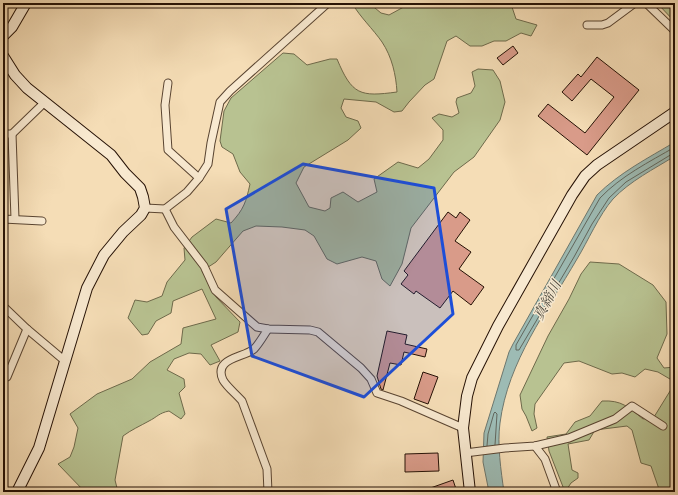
<svg xmlns="http://www.w3.org/2000/svg" width="678" height="495" viewBox="0 0 678 495" font-family="'Libre Caslon Text','Noto Serif JP',serif">
<style>
.green{fill:#b8c291;stroke:#6e6a4b}
.water{fill:#9dbbb4;stroke:#6d776e}
.lines{fill:none;stroke-linecap:round;stroke-linejoin:round}
.shore{stroke:#61665c;stroke-width:1}
.building{fill:#d99b89;stroke:#251105}
.street-casing{stroke:#594431;stroke-width:9}
.secondary-casing{stroke:#251105;stroke-width:12}
.street{stroke:#f8e9d0;stroke-width:7}
.secondary{stroke:#f8e9d0;stroke-width:10}
.marked{fill:#1d4ed8;fill-opacity:0.2;stroke:#1d4ed8;stroke-width:3;stroke-linejoin:round}
.labels{text-anchor:middle;dominant-baseline:central;stroke-width:3;stroke-linejoin:round;paint-order:stroke}
.water-label{font-size:14px;font-style:italic;fill:#4f4c42;stroke:#f8e9d0}
</style>
<rect width="100%" height="100%" fill="#f5ddb6"/>
<filter id="stains"><feTurbulence type="fractalNoise" baseFrequency=".005" numOctaves="4"/><feColorMatrix values="0 0 0 0 .2 0 0 0 0 .09 0 0 0 0 .02 0 0 0 .5 -.17"/></filter>
<radialGradient id="worn" r=".72"><stop offset=".6" stop-color="#630" stop-opacity="0"/><stop offset="1" stop-color="#630" stop-opacity=".3"/></radialGradient>
<g class="green">
<path d="M352,3H369L381,13L389,15L411,3H514L512,7L516,19L537,25L531,36L521,33L506,41H494L482,46H470L456,36L447,41L434,79L425,85L409,102L402,111L394,112L376,102L344,99L341,108L346,117L358,121L361,128L348,140L304,167L296,183L309,207L325,211L330,208L331,198L343,192L358,202L377,192L374,179L398,162L418,168L429,159L443,140V130L432,118L439,114L452,117L459,113L456,102L457,98L471,93L475,86L472,72L478,69L493,70L500,81L505,102L500,120L474,157L454,172L411,228L402,264L390,286L382,279L376,261L362,257L337,264L327,259L314,236L305,230L282,227L256,226L243,231L216,262L202,271L216,297L240,322L238,332L211,345L220,361L210,365L201,354L189,353L174,359L167,370L184,379L185,387L179,393L185,414L181,419L169,411C159,413 157,417 149,421C140,426 131,430 123,436L115,480L118,492H85L58,464L70,457L74,447L78,428L70,414L97,394L132,379L150,362L181,344L183,328L216,319L202,289L173,301L171,313L156,321L148,334L142,335L128,318L135,300L147,302L162,296L167,282L185,260L184,248L192,237L216,219L231,223C244,209 246,202 250,184L240,172L233,154L222,147L220,141L224,111L231,98L283,53L294,54L307,65L330,59H337C352,95 360,97 397,92C396,75 392,57 382,42C373,29 360,17 352,3Z"/>
<path d="M657,3H673L675,7V22Z"/>
<path d="M590,262L619,264L653,285L666,302L667,334L657,358L664,368L675,367V382L658,372L645,369L635,377L622,373L612,374L579,361L564,363L535,404L534,414L537,428L532,431L526,416L522,409L520,395L548,336L569,299L581,274Z"/>
<path d="M675,383V492H660L651,466L641,463L632,430L627,426L595,430L589,440L568,444L572,470L578,473V478L571,483L565,492L549,451L547,437L566,434L575,422L590,416L602,401C622,400 628,407 643,419L654,417Z"/>
</g>
<path class="water" d="M675,142V156C654,169 630,181 613,199C599,215 588,241 577,259C547,311 508,361 500,423C497,444 501,471 504,492H489L483,462L484,433L509,352L513,344L597,195C619,173 648,158 675,142Z"/>
<g class="lines">
<g class="shore">
<path d="M675,147C649,162 621,176 600,198L516,345V350H519L574,257L592,224L609,198L626,182L672,154L675,153"/>
<path d="M487,446L488,434L494,413L495,412L497,414L495,445"/>
</g>
</g>
<g class="building">
<path d="M513,46L518,53L503,65L497,58Z"/>
<path d="M597,57L639,90L587,155L538,116L548,104L585,133L614,97L591,79L572,101L562,92L578,74L581,77Z"/>
<path d="M448,212L456,218L460,212L470,220L455,241L471,252L459,269L484,287L471,305L453,291L440,308L416,291L414,294L401,284L408,275L404,271Z"/>
<path d="M387,331L407,335L405,344L427,349L425,357L404,352L401,365L390,363L383,390L381,389L377,376Z"/>
<path d="M423,372L438,377L428,404L414,399Z"/>
<path d="M438,453L439,471L405,472V454Z"/>
<path d="M453,480L457,492H422V491Z"/>
</g>
<g class="lines">
<defs>
<g id="street">
<path d="M646,3L675,31"/>
<path d="M587,25H602L608,23L635,3"/>
<path d="M168,83L165,105L168,150L199,178"/>
<path d="M3,134H12L45,102"/>
<path d="M12,134L15,219"/>
<path d="M145,208L165,209L187,192L199,178L208,164L211,143L220,102L230,91L328,3"/>
<path d="M165,209L174,227L204,266L215,290L257,327L268,329L310,330L318,332L361,368L371,379L377,393L401,401L463,428"/>
<path d="M3,219L42,221"/>
<path d="M3,306L27,329L65,361"/>
<path d="M3,375L7,377L27,329"/>
<path d="M535,446L545,459L557,492"/>
<path d="M465,453L505,448L535,446L569,438L615,419L632,406L663,426"/>
<path d="M268,492L267,469L242,401C236,394 227,387 223,380C213,358 243,358 254,349C259,344 264,335 268,329"/>
</g>
<g id="secondary">
<path d="M3,36L12,27L26,3"/>
<path d="M3,56L15,75L27,88L111,155L125,173L140,188L143,197L145,208L141,215L123,232L104,255L87,288L39,448L17,492"/>
<path d="M470,492L463,428L467,396L472,378L498,326L572,195L585,176L597,165L675,112"/>
</g>
</defs>
<use href="#street" class="street-casing"/>
<use href="#secondary" class="secondary-casing"/>
<use href="#street" class="street"/>
<use href="#secondary" class="secondary"/>
</g>
<path class="marked" d="M303,164L434,188L453,314L364,397L252,356L226,209Z"/>
<g class="labels">
<g class="water-label">
<text transform="translate(547 300) rotate(-62)">真締川</text>
</g>
</g>
<rect width="678" height="495" fill="none" stroke="#f5ddb6" stroke-width="16"/>
<rect x="4" y="4" width="670" height="487" fill="none" stroke="#251105" stroke-width="2"/>
<rect x="8" y="8" width="662" height="479" fill="none" stroke="#251105"/>
<rect width="100%" height="100%" filter="url(#stains)"/>
<rect width="100%" height="100%" fill="url(#worn)"/>
</svg>
